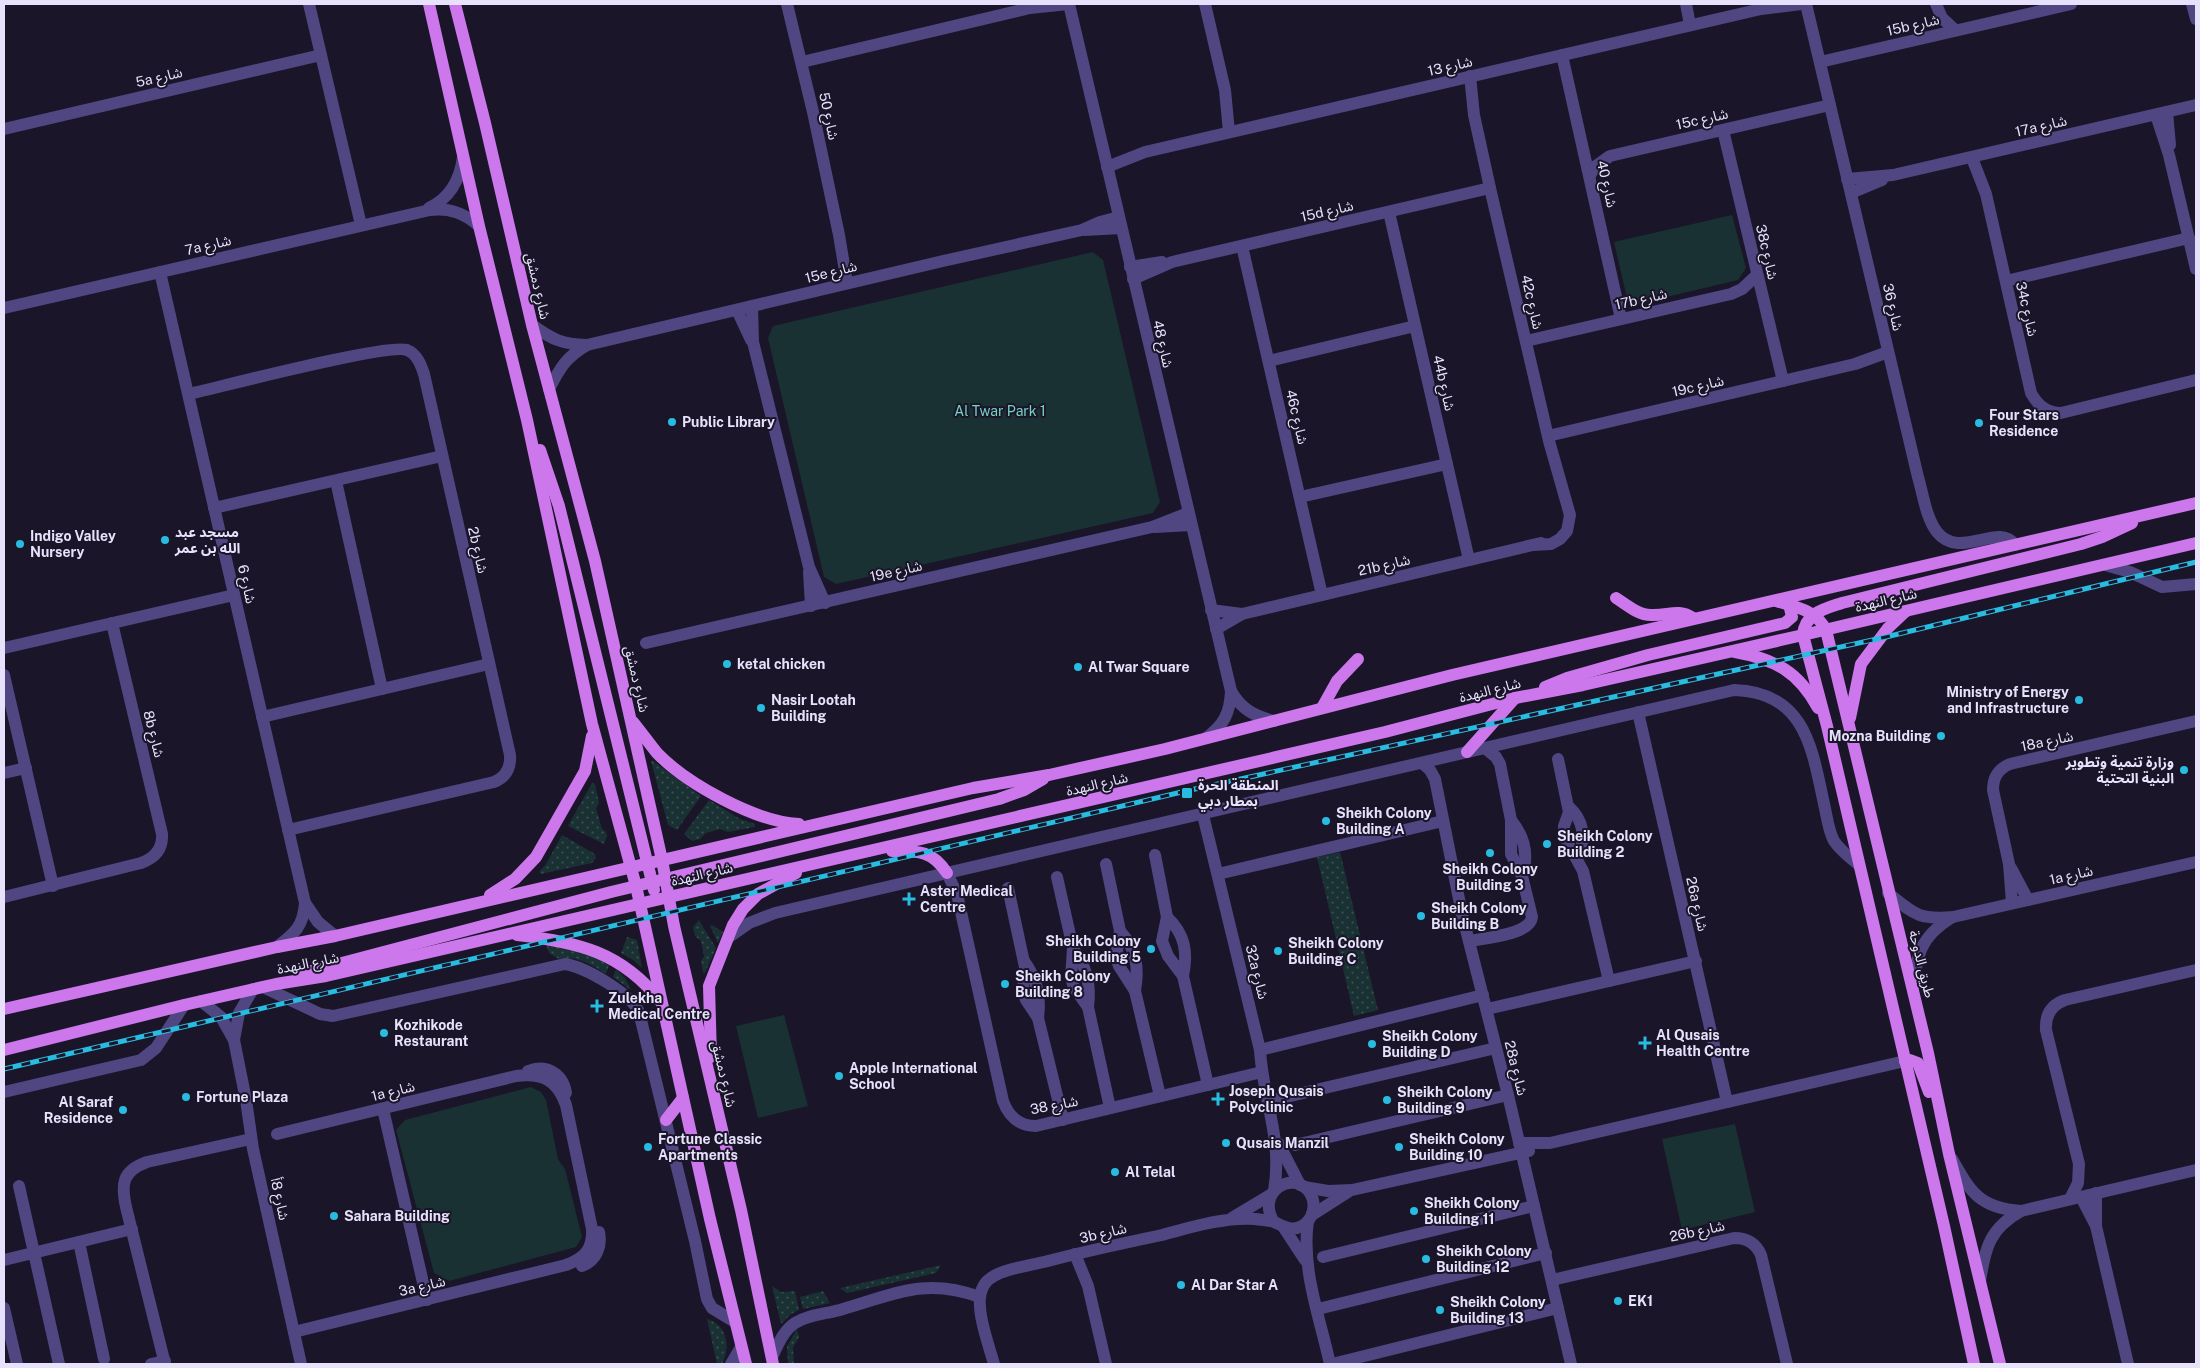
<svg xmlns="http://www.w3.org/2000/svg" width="2200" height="1368" viewBox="0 0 2200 1368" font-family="'Public Sans','Noto Sans Arabic',sans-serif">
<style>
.grass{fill:url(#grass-dots)}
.green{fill:#193132}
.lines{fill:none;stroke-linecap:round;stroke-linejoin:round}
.minor{stroke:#4f4682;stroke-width:12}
.major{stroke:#cc77ec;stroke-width:12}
.rail-casing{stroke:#28bce1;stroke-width:5}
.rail{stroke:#1a1529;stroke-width:3;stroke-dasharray:9;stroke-linecap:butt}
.poi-dot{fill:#28bce1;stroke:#1a1529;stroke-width:2}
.labels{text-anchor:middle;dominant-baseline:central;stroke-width:4;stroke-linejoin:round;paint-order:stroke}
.street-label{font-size:14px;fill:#e7e1fb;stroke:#1a1529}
.park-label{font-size:14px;fill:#76d2c4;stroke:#1a1529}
.poi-label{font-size:14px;font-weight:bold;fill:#e7e1fb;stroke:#1a1529;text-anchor:start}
</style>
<defs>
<pattern id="grass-dots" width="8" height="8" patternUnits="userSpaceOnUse" patternTransform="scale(1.25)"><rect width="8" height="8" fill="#193132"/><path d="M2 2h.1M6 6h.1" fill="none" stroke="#3a4f51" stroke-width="1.8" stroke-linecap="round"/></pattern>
</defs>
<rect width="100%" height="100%" fill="#1a1529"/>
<g class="grass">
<path d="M651,761H653L701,796L677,830L668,825Z"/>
<path d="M592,783L595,784L599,803L596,808L602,829L606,832L607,836L604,844L568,826Z"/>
<path d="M709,800L740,819L755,824V827L728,832L720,829L706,833L700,839L692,841L684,834Z"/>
<path d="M562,835L595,854L596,858L592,863L541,874L539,872L546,864Z"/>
<path d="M1340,852L1378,1010L1354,1016L1317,857Z"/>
<path d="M699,920L716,948L705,973L703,972L701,961L704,956L701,941L695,936L693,927Z"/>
<path d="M712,925L723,932L718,943L710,926Z"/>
<path d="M627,937L637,940L642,968L633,960L621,953Z"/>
<path d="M545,941L569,946L610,963L606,974C590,964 578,956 559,959L549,953Z"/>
<path d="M616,969L625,978L631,990L613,977Z"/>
<path d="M941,1265L936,1273L847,1293L840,1288Z"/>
<path d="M772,1286L781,1292L795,1291L799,1310L791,1314L781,1324Z"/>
<path d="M823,1291L830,1303L803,1309L800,1297Z"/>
<path d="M707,1319C727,1324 731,1347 722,1364H717Z"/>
<path d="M797,1329L799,1337L793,1348L794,1364H788L787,1346Z"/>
</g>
<g class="green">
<path d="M1732,215L1746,268L1738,280L1637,304L1627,298L1614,242Z"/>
<path d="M1093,252L1103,260L1160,502L1153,513L836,584L824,577L768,338L773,326Z"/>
<path d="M784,1015L808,1106L758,1118L736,1026Z"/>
<path d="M531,1087L541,1092L546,1100L558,1159L565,1169L582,1237L576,1247L449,1281L434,1273L396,1130L405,1120Z"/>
<path d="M1735,1124L1755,1212L1682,1230L1662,1139Z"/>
</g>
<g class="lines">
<g class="minor">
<path d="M309,4L361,225"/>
<path d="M787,4L813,112L839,235L847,283"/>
<path d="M1069,4L1231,691C1230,713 1224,725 1206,738"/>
<path d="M1205,4L1225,90L1229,132"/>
<path d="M1686,4L1690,25"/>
<path d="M1806,4L1918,477C1923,494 1926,518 1937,532C1960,561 1999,521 2015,545"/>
<path d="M1936,4L1942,18L1955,30"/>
<path d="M2192,4L2196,19"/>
<path d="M1562,55L1621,319"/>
<path d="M802,62L1030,8L1068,4"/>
<path d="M1820,62L2071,4"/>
<path d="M1470,76L1474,115L1490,188L1549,441L1570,515L1567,531L1560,539L1551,544L1533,545"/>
<path d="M2167,112L2170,145"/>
<path d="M2156,115L2169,155L2196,269"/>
<path d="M4,129L321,55"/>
<path d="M1723,130L1783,381"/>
<path d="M1972,158L1986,194L2031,393C2038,406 2047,413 2061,413L2196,380"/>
<path d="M1107,167L1145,152L1761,9L1801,4"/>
<path d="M1590,175L1596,166L1610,156L1830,105"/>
<path d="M1847,179L1893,175L2196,105"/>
<path d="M1851,193L1882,180"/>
<path d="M429,208C450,198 460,180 463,157"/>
<path d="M1389,212L1469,560"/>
<path d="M1085,230L1121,228"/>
<path d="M1242,246L1322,595"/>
<path d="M1130,267L1162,262"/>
<path d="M160,272L305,903C303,927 295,933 277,947"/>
<path d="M1133,279L1172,262L1490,188"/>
<path d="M2006,281L2189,238"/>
<path d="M752,306L753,342L809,567L825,603"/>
<path d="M4,308L430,210C450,208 464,213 479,226"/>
<path d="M737,310L751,340"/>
<path d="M532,325C553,340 562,344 587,345L943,261L1082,230L1100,222L1119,217"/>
<path d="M1526,341L1731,294L1742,289L1757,275"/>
<path d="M1269,361L1415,326"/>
<path d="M549,389C560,368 566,357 587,345"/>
<path d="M189,394C220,387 388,343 407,350C417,354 421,365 424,374L510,755C511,768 506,777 494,782L288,830"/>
<path d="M1548,436L1855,364L1888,352"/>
<path d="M336,481L382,689"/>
<path d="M1300,497L1447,464"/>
<path d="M214,508L442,456"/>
<path d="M1155,527L1191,525"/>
<path d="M2105,565L2130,572L2162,587L2196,584"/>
<path d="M809,572L811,606"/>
<path d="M1211,610L1242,614"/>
<path d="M1216,629L1242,614L1541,543"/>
<path d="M646,643L1152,527L1188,513"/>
<path d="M4,648L234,595"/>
<path d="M4,675L53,886"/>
<path d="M1231,691C1241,709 1254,716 1274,721"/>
<path d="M1638,712L1727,1102"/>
<path d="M262,717L489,664"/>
<path d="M1558,759L1569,812L1564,826V836L1583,871L1609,981"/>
<path d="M1422,763L1430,770L1435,779L1462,914L1508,1095L1571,1364"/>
<path d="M4,773L26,768"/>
<path d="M1568,806C1584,820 1587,839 1577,858"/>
<path d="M1203,815L1260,1050C1263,1102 1283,1137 1274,1191"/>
<path d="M1511,820C1525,837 1529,855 1522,876"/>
<path d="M1155,855L1167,917L1162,941L1168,956L1183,976L1208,1085"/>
<path d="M1106,864L1120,931L1116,957L1119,966L1135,991L1160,1096"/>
<path d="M2011,868L2028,900"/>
<path d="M947,873L957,894L1003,1101C1009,1117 1019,1126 1036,1126L1262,1072"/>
<path d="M1218,874L1443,821"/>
<path d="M1057,877L1073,948L1071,978L1074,987L1088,1007L1110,1108"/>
<path d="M1008,888L1025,967L1023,991L1026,1000L1038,1018L1063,1120"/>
<path d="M1888,893C1914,914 1918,920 1953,917L2196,862"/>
<path d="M4,897L141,863C155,858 163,849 162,834L112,623"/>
<path d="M305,903L318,922L335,936"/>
<path d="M2012,903L2009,864L1993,790C1993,777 1998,769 2010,764L2196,721"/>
<path d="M1167,917C1185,934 1188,952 1183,976"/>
<path d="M1120,931C1137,949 1139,968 1135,991"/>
<path d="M729,937L749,923L775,913L1734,690C1805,692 1812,748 1824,804C1827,816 1828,830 1834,841C1840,850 1850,858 1859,865"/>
<path d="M1469,941C1485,938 1530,935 1532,917L1522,876L1511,854V820L1500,764L1496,757L1485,748"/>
<path d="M1073,949C1087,966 1091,985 1088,1007"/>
<path d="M1024,961C1037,979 1041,996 1038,1018"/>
<path d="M263,987L320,1014L333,1016L565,964C585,967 630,993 639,1012L695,1241L707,1299L712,1308L735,1322"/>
<path d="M1913,988C1917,955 1920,937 1951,918"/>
<path d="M201,1001L221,1017L234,1040L246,1100L253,1149L301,1364"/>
<path d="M1487,1009L1696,961"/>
<path d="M234,1040L239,1013L253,989"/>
<path d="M1260,1050L1483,995"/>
<path d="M528,1071C546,1064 563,1073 566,1093"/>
<path d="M4,1092L141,1060L156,1048L184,1005"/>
<path d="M1269,1101L1496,1048"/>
<path d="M383,1109L427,1300"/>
<path d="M277,1134L516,1076C542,1073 557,1079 566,1105L592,1229C593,1249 585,1258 566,1265L294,1332"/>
<path d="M1519,1143H1550L1905,1061"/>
<path d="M1279,1144L1300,1185"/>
<path d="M1295,1145L1508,1095"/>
<path d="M1952,1159C1971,1193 1980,1208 2021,1211"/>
<path d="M19,1186L59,1364"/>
<path d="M1304,1187L1328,1191L1352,1190L1529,1151"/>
<path d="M2081,1197L2096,1226L2128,1364"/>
<path d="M2070,1199L2078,1183L2079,1164L2046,1030C2045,1015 2051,1005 2065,1000L2196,970"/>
<path d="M1312,1215L1348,1192"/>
<path d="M1232,1218L1272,1194"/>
<path d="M1308,1221C1301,1269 1320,1318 1330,1364"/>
<path d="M2096,1226V1193"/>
<path d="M1284,1228L1305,1260"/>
<path d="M79,1242L104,1359"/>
<path d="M1075,1254L1088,1286L1106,1364"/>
<path d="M1323,1257L1534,1206"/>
<path d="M4,1260L132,1229"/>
<path d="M582,1266C597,1260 602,1246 599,1232"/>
<path d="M1552,1280L1734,1238C1747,1238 1756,1243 1761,1255L1787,1364"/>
<path d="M1980,1281C1986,1247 1989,1229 2021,1211L2196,1170"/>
<path d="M4,1308L17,1364"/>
<path d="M1318,1309L1546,1253"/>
<path d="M772,1357C778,1345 783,1331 795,1323C809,1314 828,1314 843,1309C895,1294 925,1277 980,1297"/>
<path d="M151,1364L165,1361"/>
<path d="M165,1364L126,1207C121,1184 122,1171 147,1162L251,1139"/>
<path d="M731,1364L741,1347"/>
<path d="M994,1364C989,1345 973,1305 983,1287C986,1280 993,1276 1000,1273C1015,1267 1032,1265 1048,1261C1086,1251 1124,1243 1162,1235C1192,1227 1224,1217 1255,1219C1261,1220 1268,1220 1274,1222C1283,1226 1291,1232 1302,1226C1313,1220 1317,1204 1310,1193C1293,1168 1255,1193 1274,1222"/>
<path d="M1332,1364L1558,1308"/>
</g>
<g class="major">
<path d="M429,4L479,226L527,420L592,724L636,886L710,1219L746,1364"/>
<path d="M455,4L485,123L532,325L595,561L662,860L674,926L741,1210L773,1364"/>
<path d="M540,450L559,506L654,890"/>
<path d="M1616,598C1627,605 1638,615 1651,615C1668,616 1678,608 1693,618"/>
<path d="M1776,601C1796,607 1816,610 1826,630L1928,1053L1949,1154L2000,1364"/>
<path d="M1735,652C1775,659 1799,672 1818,708"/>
<path d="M1545,687L1567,678L1648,655L1785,623L1792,617L1789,604"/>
<path d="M1322,708L1337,681L1358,659"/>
<path d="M1850,718L1861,664L1888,628L1906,611"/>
<path d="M633,722C641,732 649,743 657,753C687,784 756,822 799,824"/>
<path d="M1467,752L1515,698"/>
<path d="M892,851C918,851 932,850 947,873"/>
<path d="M490,895L515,879L536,857L585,771L592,736"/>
<path d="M517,935C578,942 622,952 661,1002"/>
<path d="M304,973L611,892L999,799L1024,790L1043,779"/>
<path d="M4,1009L277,947L335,936L973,788L1049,775L1165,749L1452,675L2196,503"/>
<path d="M4,1050L184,1005L276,984L326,976L1385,732L1515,698L1583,685L1803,635L2196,543"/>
<path d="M711,1057L709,986L733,925L743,909L758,894L796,873"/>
<path d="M1905,1061L1910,1060L1918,1063L1929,1092"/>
<path d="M666,1120L683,1098"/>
<path d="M1974,1364L1944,1226L1827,726L1803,635C1805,613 1824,609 1842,603L2081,544L2102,537L2132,523"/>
</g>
<defs>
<path id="rail" d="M4,1069L1186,791L1886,637L2196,562"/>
</defs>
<use href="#rail" class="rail-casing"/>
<use href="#rail" class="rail"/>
</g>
<g class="poi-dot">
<circle cx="672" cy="422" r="5"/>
<circle cx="1979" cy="423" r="5"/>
<circle cx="165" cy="540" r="5"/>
<circle cx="20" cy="544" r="5"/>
<circle cx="727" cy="664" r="5"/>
<circle cx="1078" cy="667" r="5"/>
<circle cx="2079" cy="700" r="5"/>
<circle cx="761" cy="708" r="5"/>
<circle cx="1941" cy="736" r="5"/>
<circle cx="2184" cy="770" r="5"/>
<rect x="1181" y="787" width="12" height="12" rx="2.5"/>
<circle cx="1326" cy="821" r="5"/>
<circle cx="1547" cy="844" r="5"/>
<circle cx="1490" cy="853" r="5"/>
<path d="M906.5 891.5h5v5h5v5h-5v5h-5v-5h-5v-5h5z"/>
<circle cx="1421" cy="916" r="5"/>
<circle cx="1151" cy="949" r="5"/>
<circle cx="1278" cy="951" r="5"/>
<circle cx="1005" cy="984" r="5"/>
<path d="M594.5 998.5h5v5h5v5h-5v5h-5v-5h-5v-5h5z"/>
<circle cx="384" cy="1033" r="5"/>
<path d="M1642.5 1035.5h5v5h5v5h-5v5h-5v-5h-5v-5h5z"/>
<circle cx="1372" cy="1044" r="5"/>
<circle cx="839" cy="1076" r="5"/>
<circle cx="186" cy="1097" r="5"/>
<path d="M1215.5 1091.5h5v5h5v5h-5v5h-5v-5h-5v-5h5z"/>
<circle cx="1387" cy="1100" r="5"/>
<circle cx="123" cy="1110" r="5"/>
<circle cx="1226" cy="1143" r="5"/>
<circle cx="648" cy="1147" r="5"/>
<circle cx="1399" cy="1147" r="5"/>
<circle cx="1115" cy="1172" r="5"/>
<circle cx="1414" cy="1211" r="5"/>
<circle cx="334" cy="1216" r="5"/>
<circle cx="1426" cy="1259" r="5"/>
<circle cx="1181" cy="1285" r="5"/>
<circle cx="1618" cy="1301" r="5"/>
<circle cx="1440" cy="1310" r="5"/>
</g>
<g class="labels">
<g class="street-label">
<text transform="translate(1913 25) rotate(-13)">15b شارع</text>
<text transform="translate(1450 66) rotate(-13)">شارع 13</text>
<text transform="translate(159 77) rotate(-13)">5a شارع</text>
<text transform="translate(829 116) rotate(78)">شارع 50</text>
<text transform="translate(1702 119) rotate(-13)">15c شارع</text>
<text transform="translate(2041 126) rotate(-13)">17a شارع</text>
<text transform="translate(1607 184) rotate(77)">شارع 40</text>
<text transform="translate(1327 211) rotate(-13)">15d شارع</text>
<text transform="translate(208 245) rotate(-13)">7a شارع</text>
<text transform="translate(1767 252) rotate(77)">38c شارع</text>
<text transform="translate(831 272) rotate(-14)">15e شارع</text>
<text transform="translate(538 286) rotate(77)">شارع دمشق</text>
<text transform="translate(1641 299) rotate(-13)">17b شارع</text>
<text transform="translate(1532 302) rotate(77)">42c شارع</text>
<text transform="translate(1893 307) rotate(77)">شارع 36</text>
<text transform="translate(2027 309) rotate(77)">34c شارع</text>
<text transform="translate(1163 344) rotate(77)">شارع 48</text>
<text transform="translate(1444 383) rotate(77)">44b شارع</text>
<text transform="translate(1698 386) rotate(-13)">19c شارع</text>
<text transform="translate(1297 417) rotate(77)">46c شارع</text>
<text transform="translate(478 550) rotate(77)">2b شارع</text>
<text transform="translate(1384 565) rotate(-13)">21b شارع</text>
<text transform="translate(896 571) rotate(-13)">19e شارع</text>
<text transform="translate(247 584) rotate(77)">شارع 6</text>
<text transform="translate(1886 600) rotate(-13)">شارع النهدة</text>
<text transform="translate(637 679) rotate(77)">شارع دمشق</text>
<text transform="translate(1490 690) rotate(-14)">شارع النهدة</text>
<text transform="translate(154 734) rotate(76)">8b شارع</text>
<text transform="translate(2047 741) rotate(-12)">18a شارع</text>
<text transform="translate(1097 784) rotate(-13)">شارع النهدة</text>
<text transform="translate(702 874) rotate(-13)">شارع النهدة</text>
<text transform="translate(2071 875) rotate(-13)">1a شارع</text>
<text transform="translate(1697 904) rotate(77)">26a شارع</text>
<text transform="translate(308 963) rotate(-11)">شارع النهدة</text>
<text transform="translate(1922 964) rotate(76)">طريق الدوحة</text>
<text transform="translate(1257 972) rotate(76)">32a شارع</text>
<text transform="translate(1516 1068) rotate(76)">28a شارع</text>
<text transform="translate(724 1074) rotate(77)">شارع دمشق</text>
<text transform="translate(393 1091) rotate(-14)">1a شارع</text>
<text transform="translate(1054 1105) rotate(-11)">شارع 38</text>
<text transform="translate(280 1199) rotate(78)">شارع 8أ</text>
<text transform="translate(1697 1231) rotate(-12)">26b شارع</text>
<text transform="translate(1103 1233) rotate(-13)">3b شارع</text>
<text transform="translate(422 1286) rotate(-13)">3a شارع</text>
</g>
<g class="park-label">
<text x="1000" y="411">Al Twar Park 1</text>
</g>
<g class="poi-label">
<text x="1989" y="415">Four Stars<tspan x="1989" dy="16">Residence</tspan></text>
<text x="682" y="422">Public Library</text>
<text x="175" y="532">مسجد عبد<tspan x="175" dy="16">الله بن عمر</tspan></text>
<text x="30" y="536">Indigo Valley<tspan x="30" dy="16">Nursery</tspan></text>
<text x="737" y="664">ketal chicken</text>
<text x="1088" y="667">Al Twar Square</text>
<text x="2069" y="692" text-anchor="end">Ministry of Energy<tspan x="2069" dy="16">and Infrastructure</tspan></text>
<text x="771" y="700">Nasir Lootah<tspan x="771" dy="16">Building</tspan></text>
<text x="1931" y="736" text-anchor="end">Mozna Building</text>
<text x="2174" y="762" text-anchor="end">وزارة تنمية وتطوير<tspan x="2174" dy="16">البنية التحتية</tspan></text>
<text x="1198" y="785">المنطقة الحرة<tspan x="1198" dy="16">بمطار دبي</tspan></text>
<text x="1336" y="813">Sheikh Colony<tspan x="1336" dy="16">Building A</tspan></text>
<text x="1557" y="836">Sheikh Colony<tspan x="1557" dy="16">Building 2</tspan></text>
<text x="1490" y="869" text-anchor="middle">Sheikh Colony<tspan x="1490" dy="16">Building 3</tspan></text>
<text x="920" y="891">Aster Medical<tspan x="920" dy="16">Centre</tspan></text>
<text x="1431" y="908">Sheikh Colony<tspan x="1431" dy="16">Building B</tspan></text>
<text x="1141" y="941" text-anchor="end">Sheikh Colony<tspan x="1141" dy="16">Building 5</tspan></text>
<text x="1288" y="943">Sheikh Colony<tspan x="1288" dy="16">Building C</tspan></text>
<text x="1015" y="976">Sheikh Colony<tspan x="1015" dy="16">Building 8</tspan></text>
<text x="608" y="998">Zulekha<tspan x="608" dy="16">Medical Centre</tspan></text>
<text x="394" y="1025">Kozhikode<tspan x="394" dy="16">Restaurant</tspan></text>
<text x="1656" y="1035">Al Qusais<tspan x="1656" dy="16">Health Centre</tspan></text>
<text x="1382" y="1036">Sheikh Colony<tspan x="1382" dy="16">Building D</tspan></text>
<text x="849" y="1068">Apple International<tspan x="849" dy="16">School</tspan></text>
<text x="1229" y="1091">Joseph Qusais<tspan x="1229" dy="16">Polyclinic</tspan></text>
<text x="1397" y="1092">Sheikh Colony<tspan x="1397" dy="16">Building 9</tspan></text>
<text x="196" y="1097">Fortune Plaza</text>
<text x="113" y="1102" text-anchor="end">Al Saraf<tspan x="113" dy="16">Residence</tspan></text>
<text x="658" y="1139">Fortune Classic<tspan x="658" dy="16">Apartments</tspan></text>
<text x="1409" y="1139">Sheikh Colony<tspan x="1409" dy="16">Building 10</tspan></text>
<text x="1236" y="1143">Qusais Manzil</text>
<text x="1125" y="1172">Al Telal</text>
<text x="1424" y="1203">Sheikh Colony<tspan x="1424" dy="16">Building 11</tspan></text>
<text x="344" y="1216">Sahara Building</text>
<text x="1436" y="1251">Sheikh Colony<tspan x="1436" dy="16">Building 12</tspan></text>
<text x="1191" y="1285">Al Dar Star A</text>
<text x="1628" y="1301">EK1</text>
<text x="1450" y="1302">Sheikh Colony<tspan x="1450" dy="16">Building 13</tspan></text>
</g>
</g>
<rect width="2200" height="1368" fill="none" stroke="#e7e1fb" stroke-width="10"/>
</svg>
